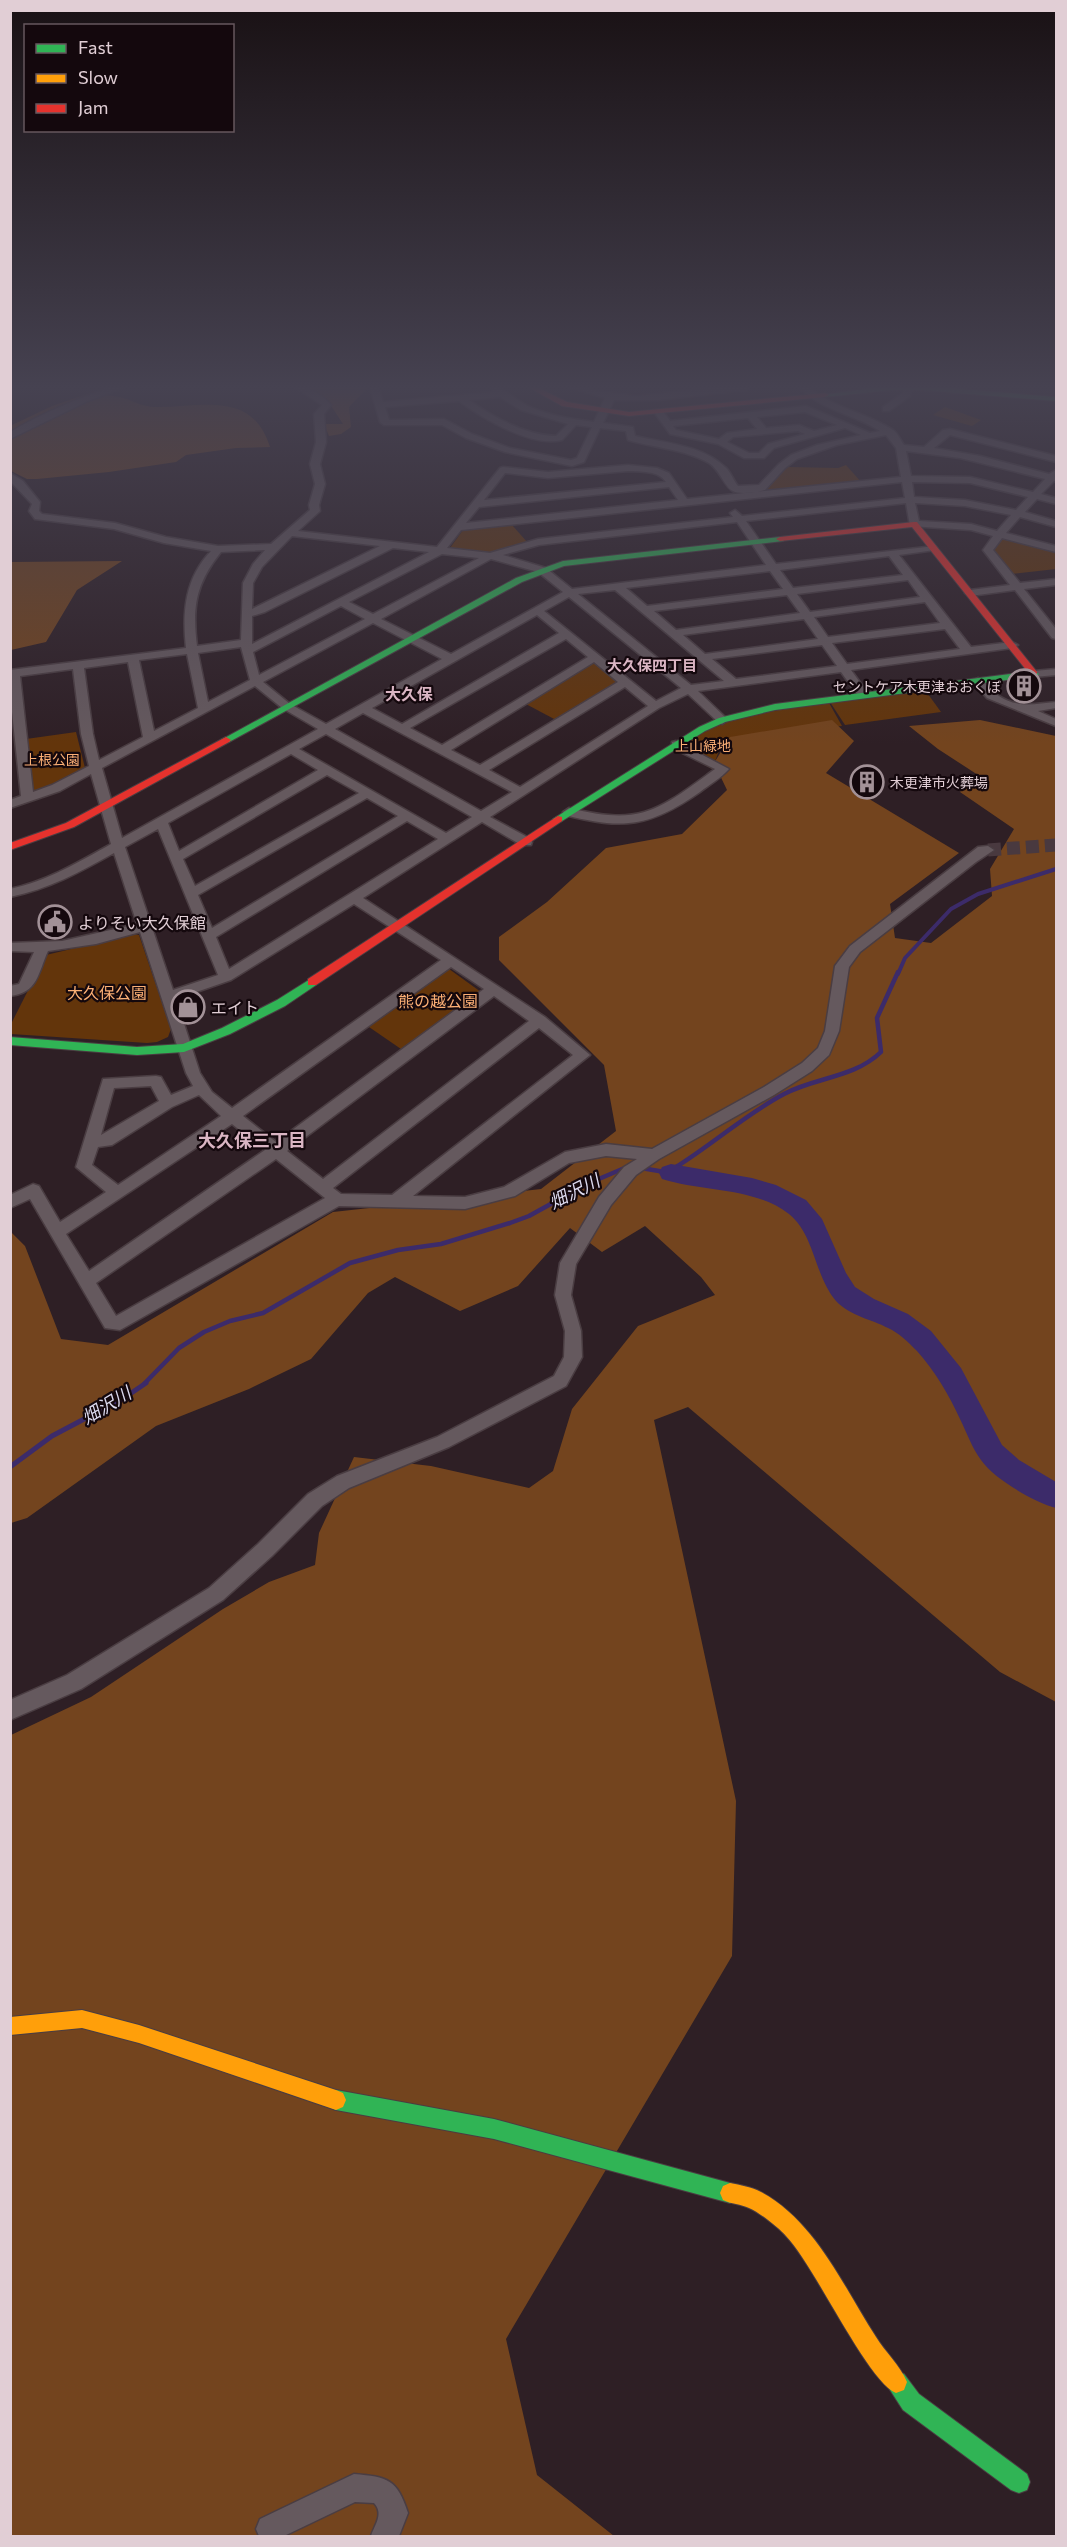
<svg xmlns="http://www.w3.org/2000/svg" width="1067" height="2547" viewBox="0 0 1067 2547" font-family="Commissioner,'Noto Sans JP',sans-serif">
<style>
.green{fill:#63350b}
.forest{fill:#73441e}
.lines{fill:none;stroke-linecap:round;stroke-linejoin:round}
.stream-far2{stroke:#3c2b6a;stroke-width:4}
.stream-far1{stroke:#3c2b6a;stroke-width:4.5}
.stream{stroke:#3c2b6a;stroke-width:5}
.river{fill:#3c2b6a;fill-rule:evenodd}
.street-tunnel{stroke:#49393f;stroke-width:13;stroke-dasharray:13 6;stroke-linecap:butt}
.street-casing{stroke:#4a3d42;stroke-width:3}
.fast-casing{stroke:#4a3d42;stroke-width:2}
.slow-casing{stroke:#4a3d42;stroke-width:2}
.jam-casing{stroke:#4a3d42;stroke-width:2}
.street{fill:#65595e;fill-rule:evenodd}
.fast{fill:#30b455;fill-rule:evenodd}
.slow{fill:#ff9f0a;fill-rule:evenodd}
.jam{fill:#e5322d;fill-rule:evenodd}
.labels{text-anchor:middle;dominant-baseline:central;stroke-width:4.5;stroke-linejoin:round;paint-order:stroke}
.far-poi-label{font-size:14px;fill:#e1ced5;stroke:#14080d;text-anchor:end}
.far-park-label{font-size:14px;fill:#fbaf75;stroke:#14080d}
.far-neighbourhood-label{font-size:15px;font-weight:bold;fill:#dab5c3;stroke:#14080d}
.far-quarter-label{font-size:16px;font-weight:bold;fill:#dab5c3;stroke:#14080d}
.poi-label{font-size:16px;fill:#e1ced5;stroke:#14080d;text-anchor:start}
.park-label{font-size:16px;fill:#fbaf75;stroke:#14080d}
.neighbourhood-label{font-size:18px;font-weight:bold;fill:#dab5c3;stroke:#14080d}
.water-label{font-size:18px;font-style:italic;fill:#dcdaef;stroke:#14080d}
</style>
<rect width="100%" height="100%" fill="#2e1f25"/>
<g class="green">
<path d="M945,407L981,420L972,426L933,415Z"/>
<path d="M846,465L862,483L761,494L787,467L838,468Z"/>
<path d="M512,525L528,543L496,554L450,548L463,530Z"/>
<path d="M1007,538L1056,552V569L1011,574L991,551L1001,539Z"/>
<path d="M595,661L619,681L556,720L524,703Z"/>
<path d="M925,690L941,712L845,725L830,702Z"/>
<path d="M828,701L842,726L743,738L719,751L712,769L669,746L707,723Z"/>
<path d="M76,732L85,768L55,785L31,793L26,739Z"/>
<path d="M134,934L139,935L171,1029L168,1037L157,1042L147,1043L11,1034L10,1026L46,955Z"/>
<path d="M449,969L481,992L401,1049L369,1027Z"/>
</g>
<g class="forest">
<path d="M296,387H366L367,388L349,407L351,427L341,434L329,436L324,424H343L328,401Z"/>
<path d="M87,394C98,395 109,395 120,397C131,400 143,407 155,407C200,408 252,389 270,447L236,448L186,455L176,462L109,472L37,479H27L11,471L10,426L52,406Z"/>
<path d="M122,561L77,590L46,642L11,650V562Z"/>
<path d="M832,720L854,741L826,773L959,853L890,904L895,938L931,943L992,896L990,869L1014,829L960,792L978,775L938,749L909,726L980,720L1056,736V1702L1000,1672L688,1407L654,1420L736,1801L732,1956L506,2339L537,2475L614,2536H11V1735L91,1697L223,1609L269,1582L315,1565L319,1533L354,1457L431,1466L529,1488L553,1471L572,1409L638,1326L715,1295L701,1277L645,1226L602,1252L570,1228L518,1286L460,1311L395,1277L368,1293L311,1359L249,1389L156,1426L27,1518L11,1523L10,1231L25,1246L61,1339L108,1345L333,1212L541,1189L616,1131L604,1065L499,960V937L547,902L606,848L682,834L727,790L714,763L730,737Z"/>
</g>
<g class="lines">
<path class="stream-far2" d="M898,974L905,958L951,909L978,894L1056,869"/>
<g class="stream-far1">
<path d="M641,1168L671,1173L676,1167C713,1144 746,1114 784,1094C816,1077 854,1078 881,1052L877,1018L898,972"/>
<path d="M144,1384L179,1348L204,1332L230,1321L263,1313L350,1263L398,1250L441,1244L510,1223L529,1216L587,1184L627,1167"/>
</g>
<path class="stream" d="M10,1467L52,1436L124,1398L146,1383"/>
<path class="river" d="M671,1164L752,1178L776,1185L806,1200L822,1219L846,1273L855,1287L874,1299L908,1314L931,1331L961,1368L1002,1445L1019,1460L1056,1482V1508C1034,1502 994,1479 981,1460C972,1448 967,1433 960,1419C949,1395 935,1371 917,1351C908,1342 899,1333 888,1328C871,1319 850,1316 836,1301C814,1275 815,1235 789,1214C754,1187 703,1192 662,1179L659,1173L662,1167Z"/>
<path class="street-tunnel" d="M988,850L1056,845"/>
<defs>
<g id="street">
<path d="M112,387H125L88,401L10,439V432C43,413 76,399 112,387Z"/>
<path d="M295,387C310,387 321,394 331,405L324,414L326,442L320,464L325,484L319,505L320,511L298,531L437,547L500,468L503,467L548,472L628,465L657,468L669,473L687,499L901,477L896,448L886,435L837,445L797,459L785,468L765,490C757,492 740,495 733,491C725,488 720,470 709,463C684,449 655,448 628,440L626,431L600,428L584,462L572,466L505,452L466,438L442,425H384L380,422L370,387H378L383,402L495,392L490,387C505,387 516,401 530,407C551,416 572,419 594,422L605,398L569,387L636,396L723,387H749L745,390L658,400H614L603,423L633,427L635,436C665,443 702,445 725,467C731,472 733,480 738,486L759,485L779,464L791,455L817,445L861,435L845,428L774,448L764,458H744L718,444L670,434L654,412L656,410H662L670,421L806,406L870,433L880,431C854,414 820,410 799,387H808C833,408 867,413 893,430C897,432 901,441 904,445L924,447L943,430L950,429L1056,456V462L950,435L934,448L980,456L1049,474L1056,470V482L1054,481L1041,494L1056,498V504L1037,499L1025,512L1056,521V527L1020,517L1006,533L1056,546V552L1002,538L993,550L1020,583L1056,579V585L1024,589L1056,629V639L1052,638L1015,590L970,596L965,593L970,590L1010,585L983,550L993,536L971,530L910,526L906,503L746,521L776,564L935,546V550L899,555L971,647L1012,642L1018,645L1012,648L851,670L869,695L863,698L859,697L841,672L698,691L726,718L728,720L722,724L718,722L688,694L659,708L490,817L531,839L532,842L531,845H521L482,822L363,898L545,1017L590,1055L413,1196L465,1197L504,1187L565,1152L606,1144L652,1149L764,1087L802,1063L818,1048L825,1031L835,966L850,946L978,847L988,846L994,850L976,862L860,952L849,967L839,1031L829,1055L812,1071L774,1095L659,1159L636,1175L611,1205L576,1264L571,1295L581,1331L582,1357L566,1386L449,1447L349,1488L322,1506L272,1556L223,1600L81,1689L10,1720V1700L67,1675L209,1588L258,1544L308,1494L337,1476L437,1437L554,1376L564,1357L565,1331L555,1295L560,1263L599,1197L624,1167L637,1159L606,1156L569,1163L515,1196L465,1209L339,1206L120,1330L105,1328L30,1199L10,1208V1195L33,1184L39,1186L60,1222L106,1192L76,1167L103,1079L156,1076L161,1077L171,1095L193,1086L186,1073L140,932L96,944L48,951C38,973 38,993 10,996V986L19,984L34,952L10,951V943L62,941L137,924L114,853C80,872 49,889 10,897V889C47,881 79,862 111,844L91,774L60,791L10,808V800L21,796L10,693V670L186,648C182,612 185,578 211,551L164,543L114,529L35,519L29,511L32,504L10,481V473L23,481L40,502L39,511L42,514L115,523L166,537L218,546L271,544L310,510L309,505L315,484L310,464L316,442L314,414L322,405ZM500,397L521,410L568,424L556,436C525,435 493,417 469,400ZM459,401C482,418 532,448 562,440L576,425L592,427L577,458L571,460L510,448L472,434L444,419L389,420L385,407ZM805,412L837,425L814,431L799,425L766,428L757,417ZM748,418L757,429L727,433L719,439L676,430L673,426ZM798,431L805,434L768,444L759,453H749L727,442L733,437ZM906,451L960,458L1045,479L1033,492L970,477L911,476ZM628,471C640,472 658,470 666,482L484,500L505,473L548,478ZM902,482L905,498L742,516L735,510L730,513L733,517L538,539L490,553L447,548L461,530ZM912,482L970,483L1028,497L1016,510L965,500L914,497ZM669,487L678,500L466,523L479,507ZM915,503L965,506L1011,515L997,531L971,524L919,521ZM737,522L766,565L572,589L546,568L503,555L539,545ZM292,536L380,546L252,609L253,583L262,567ZM393,548L429,552L252,644V616L265,612ZM265,550L253,564L243,583L241,640L197,646C192,607 196,583 221,552ZM442,554L479,558L373,614L349,602ZM889,556L903,575L793,588L780,570ZM491,559L538,572L563,592L451,654L381,619ZM770,571L783,589L647,606L626,588ZM908,580L920,597L810,612L797,594ZM615,590L724,681L691,685L578,594ZM787,595L800,613L676,630L654,611ZM569,597L681,688L656,701L544,611ZM925,602L940,623L828,637L814,617ZM341,606L365,619L259,675L253,652ZM537,615L559,633L402,724L372,708ZM804,619L818,639L705,654L683,635ZM373,623L442,659L326,724L290,704L263,682ZM945,629L960,649L847,664L832,643ZM566,639L588,657L442,745L410,728ZM822,645L837,666L736,679L712,659ZM241,647L250,680L208,702L198,653ZM187,654L198,708L154,731L139,660ZM128,662L143,737L99,760L93,734L84,668ZM594,662L618,682L480,765L451,750ZM73,669L81,734L89,766L52,785L33,792L20,676ZM255,686L282,708L318,729L122,838L102,768ZM625,687L648,706L520,787L489,770ZM363,713L512,792L481,811L335,729ZM326,734L472,817L446,833L299,749ZM291,754L318,770L179,851L168,823ZM327,775L359,793L195,886L183,859ZM367,798L398,816L212,928L198,895ZM407,821L438,839L229,969L216,937ZM158,829L218,975L173,990L125,847ZM354,904L441,960L232,1108L212,1092L200,1073L176,999L231,980ZM451,967L484,989L276,1142L243,1116ZM494,996L529,1021L323,1179L287,1151ZM539,1028L573,1055L392,1195L341,1194L333,1188ZM151,1086L159,1101L101,1135L114,1088ZM199,1095L221,1116L118,1185L92,1165L98,1147L112,1145L172,1107ZM232,1124L265,1150L89,1271L66,1234ZM276,1159L325,1198L116,1316L96,1283Z"/>
<path d="M903,387H911L910,396L889,411H883V407L903,393Z"/>
<path d="M1056,669V675L1034,677L1028,674L1034,671Z"/>
<path d="M978,678C986,680 989,689 996,694C1017,709 1033,704 1056,702V708L1038,711L1056,719V726L987,698L972,681Z"/>
<path d="M676,741L729,769C721,778 709,785 700,792C650,827 623,830 565,815L563,812L569,808C642,826 657,811 715,769L672,748V742Z"/>
<path d="M354,2474C388,2477 397,2479 408,2513L399,2536H371C375,2524 384,2514 374,2503L355,2502L284,2536H259L256,2529L260,2519Z"/>
</g>
<g id="fast">
<path d="M879,387H937L1056,397V401L921,390H892L825,397L821,395Z"/>
<path d="M780,537L784,539L783,541L564,566L522,582L229,742L221,740L516,578L563,561Z"/>
<path d="M1034,671L1039,674L1037,676L775,710L725,722L705,731L562,821L558,822L553,819L699,727L719,718L775,704Z"/>
<path d="M312,978L316,979V985L285,1006L230,1034L184,1052L137,1055L10,1045V1037L137,1047L183,1044L222,1028L277,1000Z"/>
<path d="M336,2090L494,2119L730,2183L737,2186L740,2193L737,2200L730,2203L494,2139L336,2110L329,2107L326,2100L329,2093Z"/>
<path d="M896,2371L904,2374L919,2394L1027,2474L1030,2482L1027,2490L1019,2493L1011,2490L903,2410L885,2382L888,2374Z"/>
</g>
<g id="slow">
<path d="M82,2010L139,2025L336,2090L343,2093L346,2100L343,2107L336,2110L139,2043L82,2028L10,2035V2017Z"/>
<path d="M730,2183C740,2185 752,2187 761,2192C816,2222 843,2286 876,2337C885,2352 900,2365 907,2382L904,2390L896,2393C867,2381 815,2266 786,2236C779,2228 759,2212 749,2208C741,2204 731,2204 723,2200L720,2193L723,2186Z"/>
</g>
<g id="jam">
<path d="M528,387H537L567,402L629,412L825,393L829,395L825,397L629,416L562,406Z"/>
<path d="M914,522H917L1037,672V676H1031L912,527L780,541L776,539L780,537Z"/>
<path d="M226,737L231,740L229,742L74,827L10,850V843L66,823Z"/>
<path d="M558,816L562,817V821L316,985H308V979Z"/>
</g>
</defs>
<use href="#street" class="street-casing"/>
<use href="#fast" class="fast-casing"/>
<use href="#slow" class="slow-casing"/>
<use href="#jam" class="jam-casing"/>
<use href="#street" class="street"/>
<use href="#fast" class="fast"/>
<use href="#slow" class="slow"/>
<use href="#jam" class="jam"/>
</g>
<linearGradient id="sky" x2="0" y2="1"><stop stop-color="#191114"/><stop offset="0.52" stop-color="#464251"/><stop offset="1" stop-color="#464251" stop-opacity="0"/></linearGradient>
<rect width="1067" height="744" fill="url(#sky)"/>
<defs>
<symbol id="building-ring" viewBox="-11 -11 22 22"><circle r="9.5" fill="#14080d" stroke="#a29197" stroke-width="1.5"/><path d="M-4-6H4V6H1V3H-1V6H-4ZM-2.5-4.3h1.7v1.8h-1.7ZM.8-4.3h1.7v1.8H.8ZM-2.5-1h1.7V.8h-1.7ZM.8-1h1.7V.8H.8Z" fill="#a29197"/></symbol>
<symbol id="civic-ring" viewBox="-11 -11 22 22"><circle r="9.5" fill="#14080d" stroke="#a29197" stroke-width="1.5"/><path d="M-.6-6.5H3V-4.5H.6V-3L4-1V1h2V6H-6V1h2V-1L-.6-3ZM-1.2 2.5V6h2.4V2.5Z" fill="#a29197"/></symbol>
<symbol id="shop-ring" viewBox="-11 -11 22 22"><circle r="9.5" fill="#14080d" stroke="#a29197" stroke-width="1.5"/><path d="M-5-2.5h2.3a2.7 3.5 0 0 1 5.4 0H5L5.5 6h-11ZM-1.5-2.5h3a1.5 2.3 0 0 0-3 0Z" fill="#a29197"/></symbol>
</defs>
<g fill-rule="evenodd">
<use href="#building-ring" x="1005" y="667" width="38" height="38"/>
<use href="#building-ring" x="848" y="763" width="38" height="38"/>
<use href="#civic-ring" x="36" y="903" width="38" height="38"/>
<use href="#shop-ring" x="169" y="988" width="38" height="38"/>
</g>
<g class="labels">
<g class="far-poi-label">
<text x="1001" y="686">セントケア木更津おおくぼ</text>
<text x="890" y="782" text-anchor="start">木更津市火葬場</text>
</g>
<g class="far-park-label">
<text x="703" y="745">上山緑地</text>
<text x="52" y="759">上根公園</text>
</g>
<g class="far-neighbourhood-label">
<text x="652" y="665">大久保四丁目</text>
</g>
<g class="far-quarter-label">
<text x="409" y="693">大久保</text>
</g>
<g class="poi-label">
<text x="78" y="922">よりそい大久保館</text>
<text x="211" y="1007">エイト</text>
</g>
<g class="park-label">
<text x="107" y="992">大久保公園</text>
<text x="438" y="1000">熊の越公園</text>
</g>
<g class="neighbourhood-label">
<text x="252" y="1140">大久保三丁目</text>
</g>
<g class="water-label">
<text transform="translate(574 1191) rotate(-27)">畑沢川</text>
<text transform="translate(106 1405) rotate(-31)">畑沢川</text>
</g>
</g>
<rect width="1067" height="2547" fill="none" stroke="#e1ced5" stroke-width="24"/>
<rect x="24" y="24" width="210" height="108" fill="#14080d" stroke="#66575d" stroke-width="1.5"/>
<rect x="36" y="44" width="30" height="9" fill="#30b455" stroke="#66575d" stroke-width="1.5"/>
<text x="78" y="54" font-size="18" fill="#e1ced5">Fast</text>
<rect x="36" y="74" width="30" height="9" fill="#ff9f0a" stroke="#66575d" stroke-width="1.5"/>
<text x="78" y="84" font-size="18" fill="#e1ced5">Slow</text>
<rect x="36" y="104" width="30" height="9" fill="#e5322d" stroke="#66575d" stroke-width="1.5"/>
<text x="78" y="114" font-size="18" fill="#e1ced5">Jam</text>
</svg>
